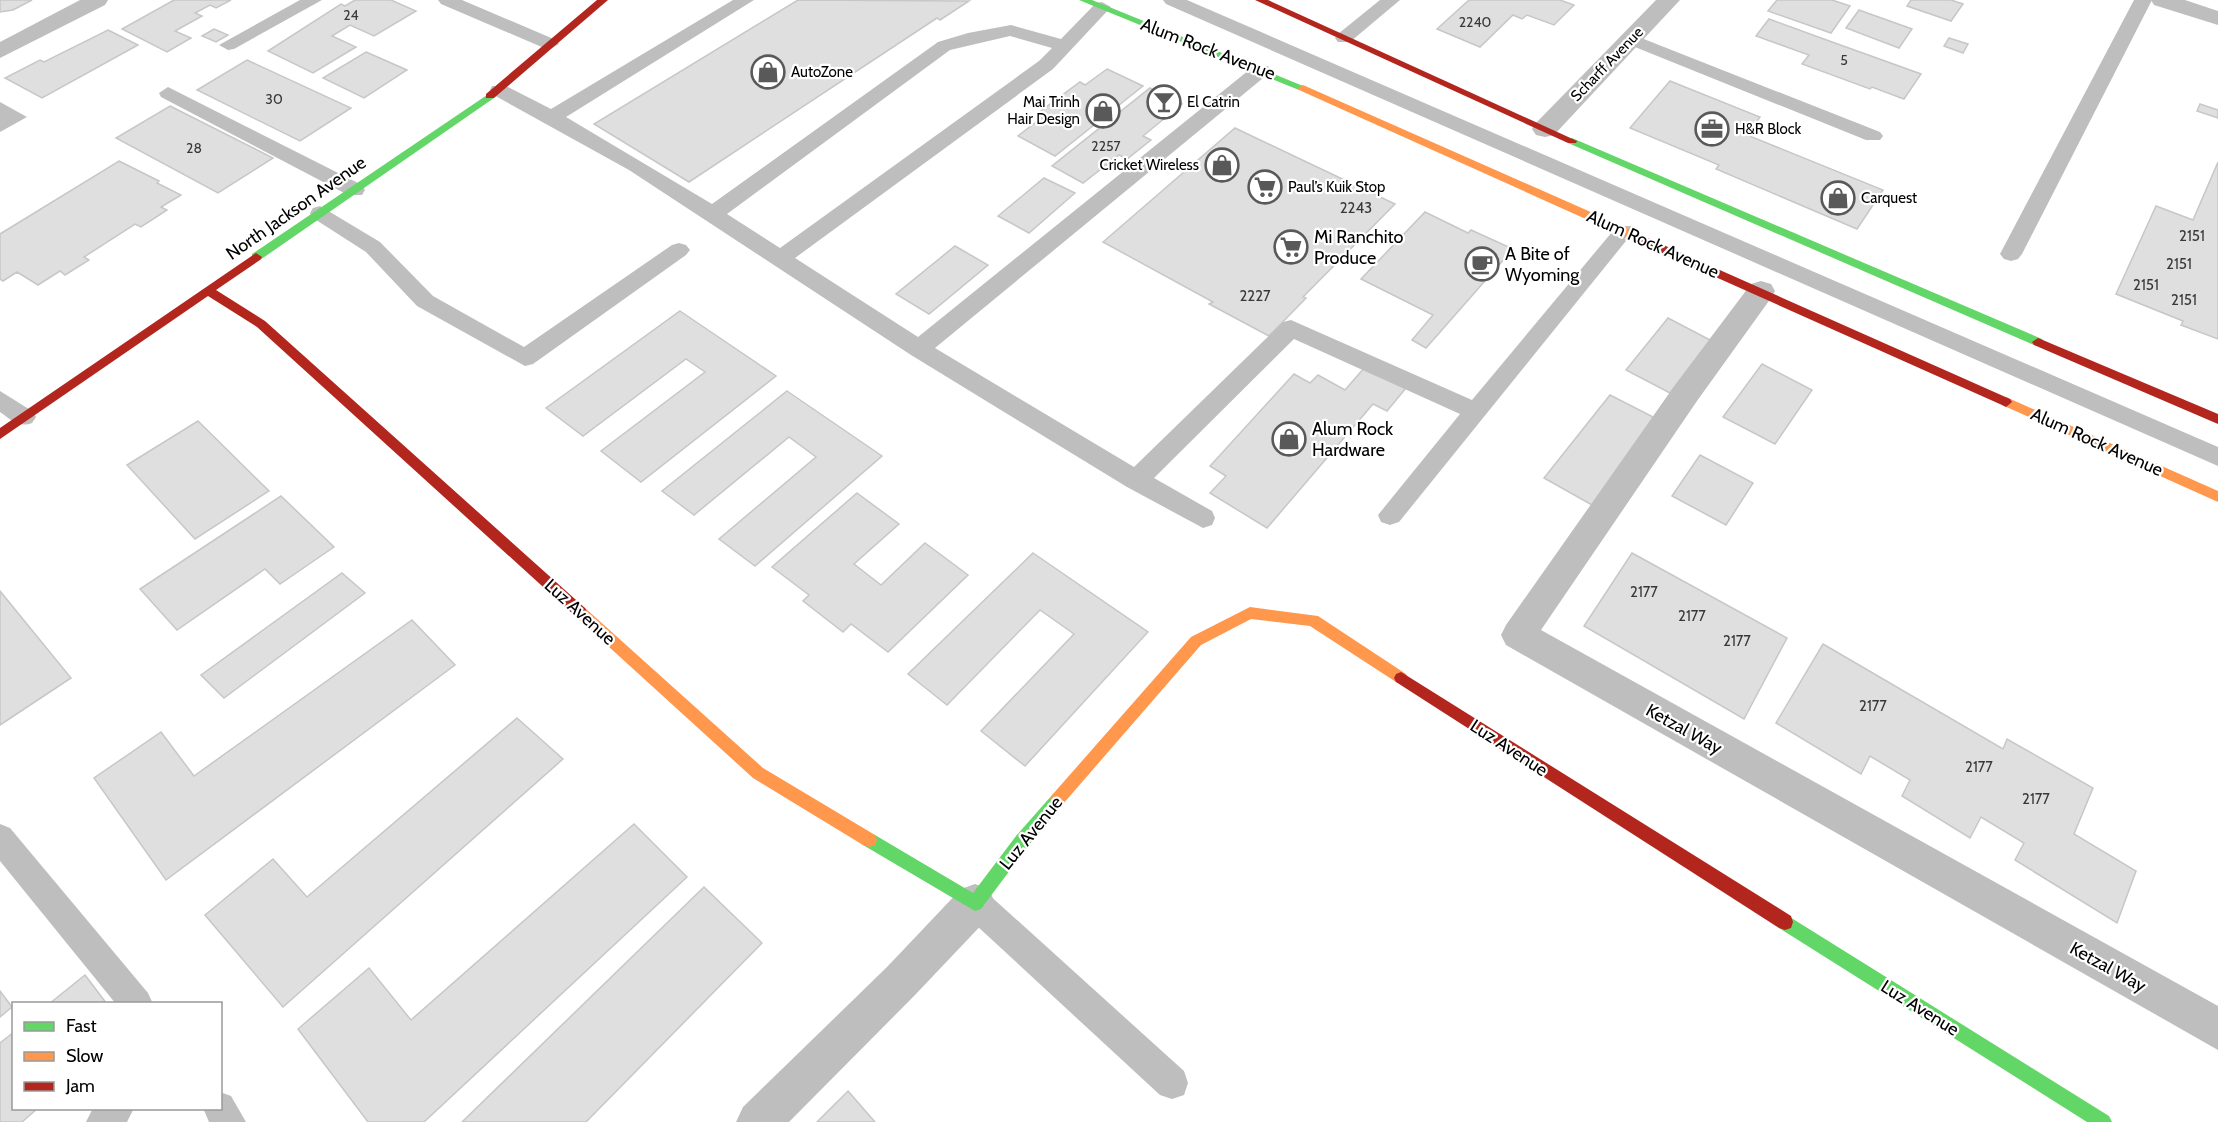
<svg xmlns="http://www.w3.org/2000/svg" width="2218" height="1122" viewBox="0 0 2218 1122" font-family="Cabin,sans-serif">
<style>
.water{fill:#bfbfbf}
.building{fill:#dfdfdf;stroke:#c7c7c7;stroke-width:1.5}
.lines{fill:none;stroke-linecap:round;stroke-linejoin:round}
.lane{fill:#bebebe;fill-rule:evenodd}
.street{fill:#bebebe;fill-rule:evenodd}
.fast{fill:#63d668;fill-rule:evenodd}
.slow{fill:#ff974d;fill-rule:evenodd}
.jam{fill:#b3261e;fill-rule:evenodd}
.labels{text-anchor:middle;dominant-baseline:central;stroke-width:4.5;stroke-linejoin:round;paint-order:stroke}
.far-number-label{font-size:14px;fill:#383838}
.far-street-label{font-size:15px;fill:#000;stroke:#fff}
.far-poi-label{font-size:15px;fill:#000;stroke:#fff;text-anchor:start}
.number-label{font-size:15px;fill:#383838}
.street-label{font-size:18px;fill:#000;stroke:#fff}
.poi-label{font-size:18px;fill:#000;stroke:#fff;text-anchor:start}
</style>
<rect width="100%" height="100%" fill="#fff"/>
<path class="water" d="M0,102L27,117L0,132Z"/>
<g class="building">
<path d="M0,0H32L13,10L0,12Z"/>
<path d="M174,0H231L216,8L210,5L195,13L202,16L175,31L191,38L167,52L122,29Z"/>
<path d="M355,0H391L416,11L374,36L350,25L332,36L356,47L313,73L268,51L341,4L345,6Z"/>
<path d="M798,0L969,1L940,20L937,18L689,182L594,124Z"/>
<path d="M1469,0H1560L1574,5L1554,25L1527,15L1522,19L1513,15L1480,47L1437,29Z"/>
<path d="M1777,0H1832L1850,6L1831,33L1768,11Z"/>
<path d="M1911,0H1951L1963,4L1951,21L1907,6Z"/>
<path d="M1859,10L1912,29L1899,48L1846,28Z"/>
<path d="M1769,19L1821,38L1921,74L1904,99L1872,87L1870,89L1802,64L1809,55L1756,36Z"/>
<path d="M214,29L228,35L216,42L202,36Z"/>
<path d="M108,30L138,45L42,98L5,78L40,60L44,62Z"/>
<path d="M1949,38L1968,44L1963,53L1944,46Z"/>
<path d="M366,52L407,70L364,98L323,78Z"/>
<path d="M247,60L351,108L300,141L197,90Z"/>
<path d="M1107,69L1143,86L1055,156L1018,136L1044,116L1038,113L1080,82L1085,85Z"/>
<path d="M1670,81L1760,117L1747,135L1883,190L1857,229L1716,169L1719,165L1630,128Z"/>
<path d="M1150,88L1182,104L1143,136L1151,140L1127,159L1119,155L1083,183L1052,166Z"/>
<path d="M2200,104L2218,110V118L2197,111Z"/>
<path d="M170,106L273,158L218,193L116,138Z"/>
<path d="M1235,128L1395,204L1303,297L1306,298L1269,336L1209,304L1213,302L1103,242Z"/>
<path d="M119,161L159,181L157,183L181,195L161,207L167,210L141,227L135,224L84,257L89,260L65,275L60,271L38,285L17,272L3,281L0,279V234Z"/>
<path d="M2218,162V339L2181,325L2183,321L2116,294L2156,206L2193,220Z"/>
<path d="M1044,178L1075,193L1029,233L998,216Z"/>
<path d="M1425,212L1468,233L1471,230L1513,249L1426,348L1412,340L1433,315L1361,279Z"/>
<path d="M955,246L988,265L929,314L896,294Z"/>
<path d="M680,311L776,376L641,482L601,451L705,372L686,359L583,436L546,408Z"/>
<path d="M1668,318L1712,341L1670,393L1626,370Z"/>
<path d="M1762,364L1812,390L1775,444L1723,417Z"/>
<path d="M1365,367L1406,388L1387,411L1373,404L1267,528L1210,493L1226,476L1210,466L1294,374L1310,383L1318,375L1345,390Z"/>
<path d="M787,391L882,456L755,566L719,539L816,457L789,437L694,515L662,491Z"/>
<path d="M1610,395L1657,419L1592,505L1544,478Z"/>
<path d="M198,421L269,491L195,539L127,465Z"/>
<path d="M1700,455L1753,483L1726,525L1672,496Z"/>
<path d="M857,493L899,524L854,564L881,585L925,543L968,575L888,652L851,624L843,632L803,601L809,595L772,567Z"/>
<path d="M281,496L334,547L280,584L265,569L177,630L140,589Z"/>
<path d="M1033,553L1148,632L1025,766L981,731L1074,634L1040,610L947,705L908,674Z"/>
<path d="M1632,553L1787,638L1744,719L1584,626Z"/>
<path d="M342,573L365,593L224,698L201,675Z"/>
<path d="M0,591L71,678L0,725Z"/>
<path d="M412,620L455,665L166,880L94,778L161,732L194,776Z"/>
<path d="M1823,644L2003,749L2007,739L2093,788L2074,834L2136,871L2117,923L2015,860L2024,843L1981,817L1970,838L1902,796L1910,780L1870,756L1861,774L1776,723Z"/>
<path d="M517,718L563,759L283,1007L205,915L273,859L307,897Z"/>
<path d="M634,824L687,877L424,1122H368L298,1029L369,968L411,1020Z"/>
<path d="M704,887L762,943L586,1122H462Z"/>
<path d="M85,975L107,1004H49Z"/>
<path d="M0,991L12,1007L0,1017Z"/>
<path d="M14,1032V1108H38L22,1122H0V1043Z"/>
<path d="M848,1091L875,1122H817Z"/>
</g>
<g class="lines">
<g class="lane">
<path d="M300,0H322L234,49L228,50L219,45Z"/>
<path d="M438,0H462L556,40L559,44L550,49L544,48L441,4Z"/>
<path d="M733,0H754L566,117L712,204L938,42L968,33L1011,25L1061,39L1096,3L1102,2L1111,7L1053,69L795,258L918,337L1254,66H1268L1270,70L1268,74L935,348L1134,467L1283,322L1291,320L1472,400L1617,226H1631L1634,231L1399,522L1390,525L1381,522L1378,515L1460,414L1294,339L1154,478L1212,511L1215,518L1212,525L1203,528L1127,487L911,355L629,170L492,94L490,90L492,86H506L551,109ZM1010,36L1052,48L1039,61L780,248L727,214L950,50Z"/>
<path d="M1163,0H1187L2218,447V466L1166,4Z"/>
<path d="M1380,0H1400L1350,42H1338L1335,38L1338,34Z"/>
<path d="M2134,0H2152L2022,254L2018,259L2011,261L2004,259L2000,254Z"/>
<path d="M1631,34L1880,132L1883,136L1880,140H1866L1625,43L1622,39Z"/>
<path d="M168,87L362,185L365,190L362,195H348L161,97L159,93Z"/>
<path d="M320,206L380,242L433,296L524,347L672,245L679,243L686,245L690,250L686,255L533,364L525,366L417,306L366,252L313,218L310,213L313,208Z"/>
<path d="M0,391L32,411L36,417L32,423C19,428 11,420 0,412Z"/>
<path d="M0,824L10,828L148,993L153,1004H116L0,861Z"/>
<path d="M975,888L986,892L1184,1071L1188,1083L1184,1095L1172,1099L1160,1095L964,914L960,903L964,892Z"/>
<path d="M220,1092L231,1096L246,1122H209L203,1108H220Z"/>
<path d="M93,1108H134L127,1122H86Z"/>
</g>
<g class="street">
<path d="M80,0H108L105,5L0,58V42Z"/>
<path d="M1656,0H1680L1554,135L1545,137L1536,135L1532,129L1536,123Z"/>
<path d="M2151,0H2185L2218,11V25L2154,5Z"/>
<path d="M1761,281L1771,284L1775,291L1771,298L1697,401L1541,630L2218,1006V1050L1506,645L1501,635L1506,625L1675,385L1751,284Z"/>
<path d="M975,884L989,889L995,903L989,917L915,995L789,1122H736L743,1107L887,967L961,889Z"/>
</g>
<g class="fast">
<path d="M1079,0H1092L1308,88L1307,90H1299Z"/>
<path d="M490,93L494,94V98L260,260H252V254Z"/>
<path d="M1572,138L2042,339L2044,342L2038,346L2034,345L1568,143V139Z"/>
<path d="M1058,792L1063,794L1066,799L1063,804L1028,846L981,909L975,911L863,845L861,840L863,835L869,833L875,835L973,893L1016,836L1053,794Z"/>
<path d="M1785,914L2109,1116L2112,1122H2087L1779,928L1777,922L1779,916Z"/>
</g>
<g class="slow">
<path d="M1303,85L1645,236L1647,239L1645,242H1637L1299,90L1298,88Z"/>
<path d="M2006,397L2218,491V502L2002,405L2000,402Z"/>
<path d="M580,606L585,608L763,768L875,835L877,840L875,845L869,847L863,845L753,778L575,616L573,612L575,608Z"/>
<path d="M1250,607L1318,616L1406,674L1408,678L1406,682L1401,684L1396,682L1310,626L1251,619L1201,645L1063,804L1058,806L1053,804L1050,799L1053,794L1191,637Z"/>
</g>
<g class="jam">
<path d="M597,0H608L494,98H486V94Z"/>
<path d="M1255,0H1268L1577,141L1576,143H1568Z"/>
<path d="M1641,235L2010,399L2012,402L2006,407L2002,405L1637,242V236Z"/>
<path d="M256,253L262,257L260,260L216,290L265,321L585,608L587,612L585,616L580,618L575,616L257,327L208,296L0,439V428Z"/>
<path d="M2038,338L2218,414V424L2034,345L2032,342Z"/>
<path d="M1401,672L1791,916L1793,922L1791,928L1785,930L1779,928L1396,682L1394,678L1396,674Z"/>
</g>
</g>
<defs>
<symbol id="shop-ring" viewBox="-11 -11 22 22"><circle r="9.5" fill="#fff" stroke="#595959" stroke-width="1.5"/><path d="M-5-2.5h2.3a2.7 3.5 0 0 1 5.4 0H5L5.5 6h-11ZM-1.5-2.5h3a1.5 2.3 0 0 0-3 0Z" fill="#595959"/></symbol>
<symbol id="bar-ring" viewBox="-11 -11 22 22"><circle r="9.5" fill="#fff" stroke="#595959" stroke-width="1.5"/><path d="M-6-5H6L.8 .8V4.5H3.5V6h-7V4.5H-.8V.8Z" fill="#595959"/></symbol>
<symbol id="office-ring" viewBox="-11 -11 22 22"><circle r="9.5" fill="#fff" stroke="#595959" stroke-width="1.5"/><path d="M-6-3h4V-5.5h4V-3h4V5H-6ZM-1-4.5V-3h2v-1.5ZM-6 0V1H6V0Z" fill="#595959"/></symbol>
<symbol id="supermarket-ring" viewBox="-11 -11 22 22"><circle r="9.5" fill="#fff" stroke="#595959" stroke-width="1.5"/><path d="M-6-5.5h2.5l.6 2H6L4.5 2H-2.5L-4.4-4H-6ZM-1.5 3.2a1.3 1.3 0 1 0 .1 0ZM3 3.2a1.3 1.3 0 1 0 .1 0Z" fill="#595959"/></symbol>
<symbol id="cafe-ring" viewBox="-11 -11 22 22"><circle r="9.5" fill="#fff" stroke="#595959" stroke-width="1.5"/><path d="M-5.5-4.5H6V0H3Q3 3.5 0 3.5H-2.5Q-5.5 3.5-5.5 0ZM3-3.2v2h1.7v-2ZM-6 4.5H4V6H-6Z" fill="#595959"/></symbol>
</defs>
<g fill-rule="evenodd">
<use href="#shop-ring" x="749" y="53" width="38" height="38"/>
<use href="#bar-ring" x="1145" y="83" width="38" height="38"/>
<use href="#shop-ring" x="1084" y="92" width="38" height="38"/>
<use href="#office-ring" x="1693" y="110" width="38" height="38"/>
<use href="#shop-ring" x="1203" y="146" width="38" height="38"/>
<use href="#supermarket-ring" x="1246" y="168" width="38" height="38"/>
<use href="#shop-ring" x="1819" y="179" width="38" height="38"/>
<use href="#supermarket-ring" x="1272" y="228" width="38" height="38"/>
<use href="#cafe-ring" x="1463" y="245" width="38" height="38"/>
<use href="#shop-ring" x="1270" y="420" width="38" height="38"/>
</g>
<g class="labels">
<g class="far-number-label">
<text x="351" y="15">24</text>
<text x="1475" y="22">2240</text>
<text x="1844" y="60">5</text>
<text x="274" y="99">30</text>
<text x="1106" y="146">2257</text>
<text x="194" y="148">28</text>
</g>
<g class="far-street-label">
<text transform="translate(1607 64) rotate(-46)">Scharff Avenue</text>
</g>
<g class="far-poi-label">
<text x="791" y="72">AutoZone</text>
<text x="1080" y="102" text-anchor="end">Mai Trinh<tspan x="1080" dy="17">Hair Design</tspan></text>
<text x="1187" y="102">El Catrin</text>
<text x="1735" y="129">H&amp;R Block</text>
<text x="1199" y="165" text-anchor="end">Cricket Wireless</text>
<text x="1288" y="187">Paul’s Kuik Stop</text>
<text x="1861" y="198">Carquest</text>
</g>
<g class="number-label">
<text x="1356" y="208">2243</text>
<text x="2192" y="236">2151</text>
<text x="2179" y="264">2151</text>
<text x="2146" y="285">2151</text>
<text x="1255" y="296">2227</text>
<text x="2184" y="300">2151</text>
<text x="1644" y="592">2177</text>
<text x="1692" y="616">2177</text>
<text x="1737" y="641">2177</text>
<text x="1873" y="706">2177</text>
<text x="1979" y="767">2177</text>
<text x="2036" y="799">2177</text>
</g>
<g class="street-label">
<text transform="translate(1208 49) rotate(21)">Alum Rock Avenue</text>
<text transform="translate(296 208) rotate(-35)">North Jackson Avenue</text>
<text transform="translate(1653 244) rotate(24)">Alum Rock Avenue</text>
<text transform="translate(2097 442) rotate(24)">Alum Rock Avenue</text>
<text transform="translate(580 612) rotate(42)">Luz Avenue</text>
<text transform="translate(1684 729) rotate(29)">Ketzal Way</text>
<text transform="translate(1509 748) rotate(33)">Luz Avenue</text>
<text transform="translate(1031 833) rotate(-51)">Luz Avenue</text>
<text transform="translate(2108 967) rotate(29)">Ketzal Way</text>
<text transform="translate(1920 1008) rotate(32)">Luz Avenue</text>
</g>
<g class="poi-label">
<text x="1314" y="237">Mi Ranchito<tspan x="1314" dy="21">Produce</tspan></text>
<text x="1505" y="254">A Bite of<tspan x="1505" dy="21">Wyoming</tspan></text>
<text x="1312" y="429">Alum Rock<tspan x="1312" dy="21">Hardware</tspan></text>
</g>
</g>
<rect x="12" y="1002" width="210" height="108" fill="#ffffff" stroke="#999999" stroke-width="1.5"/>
<rect x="24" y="1022" width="30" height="9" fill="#63d668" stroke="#999999" stroke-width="1.5"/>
<text x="66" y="1032" font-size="18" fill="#000000">Fast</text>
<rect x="24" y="1052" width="30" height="9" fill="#ff974d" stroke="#999999" stroke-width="1.5"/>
<text x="66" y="1062" font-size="18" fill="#000000">Slow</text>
<rect x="24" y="1082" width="30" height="9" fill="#b3261e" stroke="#999999" stroke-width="1.5"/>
<text x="66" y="1092" font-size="18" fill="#000000">Jam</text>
</svg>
